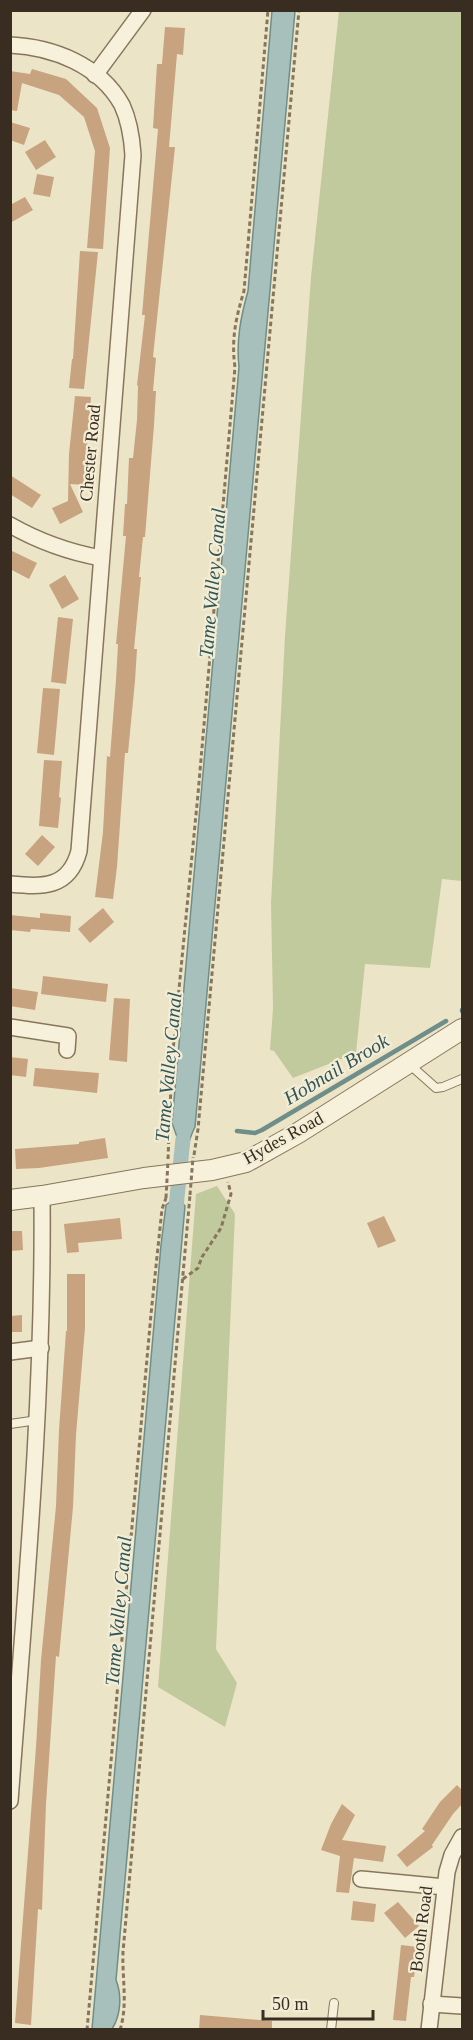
<svg xmlns="http://www.w3.org/2000/svg" width="473" height="2040" viewBox="0 0 473 2040" font-family="Georgia,serif">
<style>
.green{fill:#c1ca9c}
.water{fill:#a8c0bb;stroke:#6f8e89;stroke-width:1.5}
.lines{fill:none;stroke-linecap:round;stroke-linejoin:round}
.stream{stroke:#6f8e89;stroke-width:4.5}
.canal{stroke:#a8c0bb;stroke-width:15}
.building{fill:#c8a37f}
.service-casing{stroke:#87765d;stroke-width:10}
.minor-casing{stroke:#87765d;stroke-width:18}
.tertiary-casing{stroke:#87765d;stroke-width:22}
.path{stroke:#87765d;stroke-width:3;stroke-dasharray:4.5 3;stroke-linecap:butt}
.service{stroke:#f7f0da;stroke-width:8}
.minor{stroke:#f7f0da;stroke-width:15}
.tertiary{stroke:#f7f0da;stroke-width:20}
.path-bridge{stroke:#87765d;stroke-width:3;stroke-dasharray:4.5 3;stroke-linecap:butt}
.labels{text-anchor:middle;dominant-baseline:central;stroke-width:4.5;stroke-linejoin:round;paint-order:stroke}
.street-label{font-size:18px;fill:#382d20;stroke:#f4edd6}
.water-label{font-size:20px;font-style:italic;fill:#315657;stroke:#f4edd6}
</style>
<rect width="100%" height="100%" fill="#ece4c7"/>
<g class="green">
<path d="M339,11H462V881L442,879L430,968L365,964L356,1053L354,1054V1059L344,1058L293,1078L274,1051L270,1050L273,1008L271,903L285,636L311,277Z"/>
<path d="M217,1186L235,1214L216,1649L237,1683L225,1727L158,1687L196,1194Z"/>
</g>
<g class="water">
<path d="M272,11H295L195,1127C189,1138 188,1150 181,1159L176,1151L177,1137L172,1123L239,367C236,340 241,316 248,291Z"/>
<path d="M177,1197L185,1206L116,1980C122,1995 121,2015 112,2029H92L161,1245L166,1205Z"/>
</g>
<g class="lines">
<g class="stream">
<path d="M462,1011V1010"/>
<path d="M237,1131L255,1133L262,1130L446,1021"/>
</g>
<path class="canal" d="M175,1217L183,1139"/>
</g>
<g class="building">
<path d="M165,27L185,28L183,55L177,54L169,147H175L153,357L156,358L153,391H156L154,425L145,537H143L139,577H141L134,649H137L135,681L128,753H125L117,867L113,899L95,897L103,832L107,756L110,757L116,680L118,644H116L126,536H123L125,504H127L129,458H133L137,420L138,386L137,385L145,315H142L158,129L153,128L157,64H162Z"/>
<path d="M32,69L66,79L97,108L110,148L103,249L87,248L95,151L84,117L59,95L22,83L17,111L10,110V71L30,74Z"/>
<path d="M10,122L30,128L24,145L10,140Z"/>
<path d="M45,140L56,157L36,170L25,152Z"/>
<path d="M37,174L54,177L50,197L33,194Z"/>
<path d="M25,197L33,210L10,223V205Z"/>
<path d="M80,251L98,252L84,389L69,388L72,359H73Z"/>
<path d="M75,396L91,397L84,485L70,484L83,512L60,524L52,508L68,501L69,454Z"/>
<path d="M10,475L41,495L32,508L10,494Z"/>
<path d="M10,550L37,563L29,579L10,569Z"/>
<path d="M65,575L79,599L62,609L49,585Z"/>
<path d="M58,617L73,619L66,684L51,682Z"/>
<path d="M43,688L60,689L54,755L37,753Z"/>
<path d="M44,760L62,761L59,797L61,798L58,828L39,826Z"/>
<path d="M42,835L55,847L38,866L25,854Z"/>
<path d="M103,908L114,922L90,943L78,929Z"/>
<path d="M40,913L71,916L70,932L31,929L30,932L10,930V915L40,918Z"/>
<path d="M43,976L108,984L106,1002L41,994Z"/>
<path d="M10,988L38,992L35,1010L10,1006Z"/>
<path d="M114,998L130,999L127,1062L109,1060Z"/>
<path d="M10,1057L28,1059L26,1077L10,1075Z"/>
<path d="M35,1068L99,1073L97,1093L33,1086Z"/>
<path d="M105,1138L108,1158L39,1168L16,1169L15,1149L79,1144V1142Z"/>
<path d="M384,1216L396,1241L378,1248L367,1223Z"/>
<path d="M120,1218L122,1239L78,1243L79,1252L67,1253L64,1224Z"/>
<path d="M10,1231H22L23,1250L10,1251Z"/>
<path d="M67,1274H85V1328L76,1435L73,1507L59,1657L56,1656L46,1804L42,1910L38,1909L31,2025L15,2023L36,1747L41,1660L56,1506L59,1430L66,1331H67Z"/>
<path d="M22,1315V1332H10V1316Z"/>
<path d="M457,1785L462,1790V1804L453,1814L432,1845L433,1847L407,1867L397,1855L425,1831L422,1829L440,1802Z"/>
<path d="M342,1804L355,1815L342,1840L386,1846L383,1862L354,1858L349,1893L336,1892L340,1856L321,1850L331,1824Z"/>
<path d="M353,1901L376,1904L374,1922L351,1920Z"/>
<path d="M398,1902L419,1926L405,1938L384,1913Z"/>
<path d="M401,1945L418,1947L414,1977H411L406,2021L393,2020Z"/>
<path d="M200,2015L272,2021V2030H199Z"/>
</g>
<g class="lines">
<defs>
<g id="service">
<path d="M409,1064L436,1088L443,1087L462,1079"/>
<path d="M10,1424L38,1420"/>
<path d="M331,2030L334,2003"/>
</g>
<g id="minor">
<path d="M10,45C53,47 100,65 122,105C129,120 132,139 133,155L79,851C69,889 42,887 10,884"/>
<path d="M95,75L143,10"/>
<path d="M10,525C40,542 68,552 101,558"/>
<path d="M10,1027L68,1036L67,1050"/>
<path d="M10,1352L41,1348"/>
<path d="M10,1801C25,1600 44,1398 42,1196"/>
<path d="M361,1879L445,1887"/>
<path d="M431,2004L462,2006"/>
<path d="M429,2030L447,1872L452,1855L462,1837"/>
</g>
<path id="tertiary" d="M10,1200L42,1196L144,1178L212,1170L246,1162L298,1133L462,1029"/>
</defs>
<use href="#service" class="service-casing"/>
<use href="#minor" class="minor-casing"/>
<use href="#tertiary" class="tertiary-casing"/>
<g class="path">
<path d="M194,1155L198,1129L299,10"/>
<path d="M168,1159L172,1061L198,794L235,367C231,340 236,317 244,291L268,10"/>
<path d="M183,1279L198,1268L202,1257L221,1228L231,1194L228,1182"/>
<path d="M87,2030L151,1314L162,1209L166,1198"/>
<path d="M120,2030C128,2005 122,1978 123,1952L190,1195"/>
</g>
<use href="#service" class="service"/>
<use href="#minor" class="minor"/>
<use href="#tertiary" class="tertiary"/>
<g class="path-bridge">
<path d="M190,1195L193,1157"/>
<path d="M166,1198L168,1161"/>
</g>
</g>
<g class="labels">
<g class="street-label">
<text transform="translate(90 453) rotate(-85)">Chester Road</text>
<text transform="translate(283 1138) rotate(-29)">Hydes Road</text>
<text transform="translate(421 1929) rotate(-83)">Booth Road</text>
</g>
<g class="water-label">
<text transform="translate(212 583) rotate(-85)">Tame Valley Canal</text>
<text transform="translate(168 1067) rotate(-85)">Tame Valley Canal</text>
<text transform="translate(336 1069) rotate(-31)">Hobnail Brook</text>
<text transform="translate(118 1611) rotate(-85)">Tame Valley Canal</text>
</g>
</g>
<rect width="473" height="2040" fill="none" stroke="#382d20" stroke-width="24"/>
<path d="M263 2010v9h110v-9" fill="none" stroke="#382d20" stroke-width="3"/>
<text x="272" y="2010" font-size="18" fill="#382d20" stroke="#f4edd6" stroke-width="4.5" paint-order="stroke">50 m</text>
</svg>
